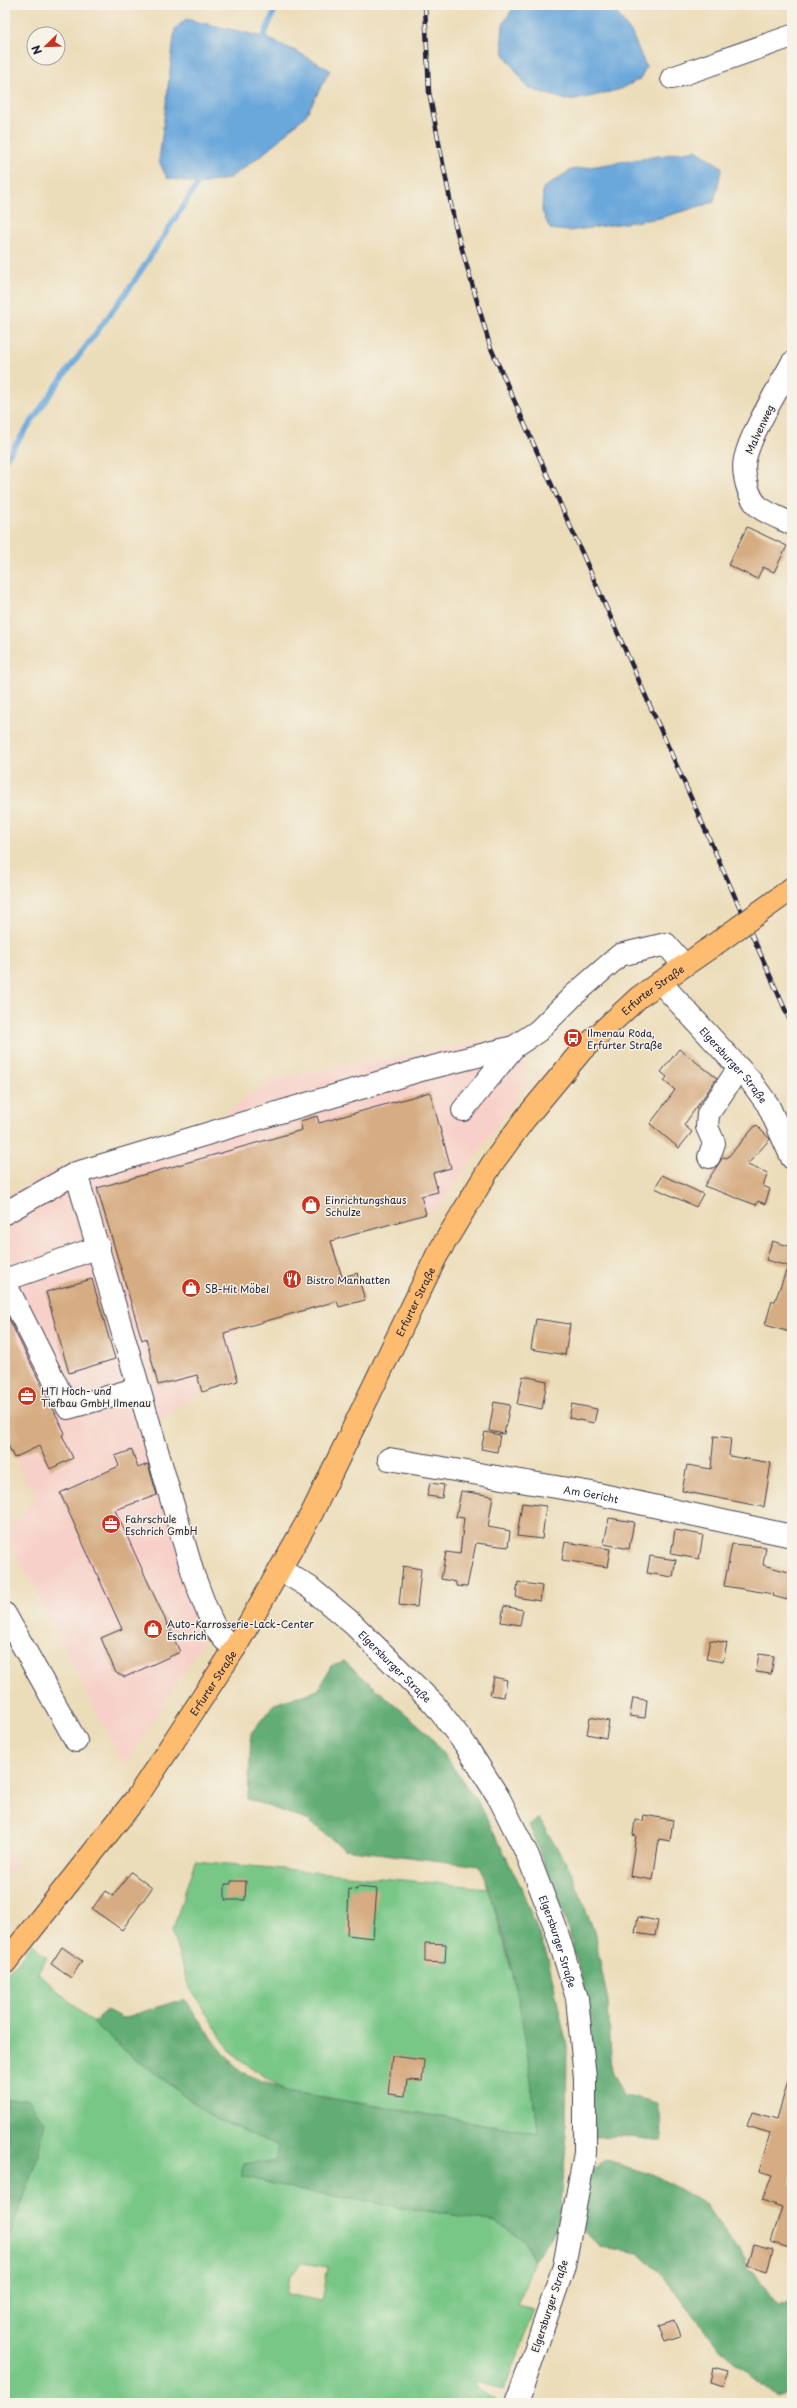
<svg xmlns="http://www.w3.org/2000/svg" width="797" height="2408" viewBox="0 0 797 2408" font-family="'Playpen Sans',sans-serif">
<style>
.built{fill:#f7d1c9}
.green{fill:#79c787;stroke:#4e7461;fill-rule:evenodd}
.forest{fill:#62ac74;stroke:#426758}
.water{fill:#6aa7db;stroke:#46648b}
.lines{fill:none;stroke-linecap:round;stroke-linejoin:round}
.stream{stroke:#6aa7db;stroke-width:5.5}
.building{fill:#d6ac82}
.minor-casing{stroke:#403e4e;stroke-width:24}
.major-casing{stroke:#403e4e;stroke-width:24}
.minor{stroke:#fff;stroke-width:22}
.major{stroke:#fdbc6f;stroke-width:22}
.rail-casing{stroke:#22223b;stroke-width:4.5}
.rail{stroke:#f7f3e8;stroke-width:3;stroke-dasharray:9;stroke-linecap:butt}
.major-bridge-casing{stroke:#403e4e;stroke-width:24;stroke-linecap:butt}
.major-bridge{stroke:#fdbc6f;stroke-width:22}
.labels{text-anchor:middle;dominant-baseline:central;stroke-width:3;stroke-linejoin:round;paint-order:stroke}
.street-label{font-size:10px;fill:#22223b;stroke:#f7f3e8}
.poi-label{font-size:10px;fill:#22223b;stroke:#f7f3e8;text-anchor:start}
</style>
<rect width="100%" height="100%" fill="#f7f3e8"/>
<filter id="ink" filterUnits="userSpaceOnUse"><feTurbulence type="fractalNoise" baseFrequency=".025" numOctaves="2"/><feDisplacementMap in="SourceGraphic" scale="8" xChannelSelector="R" yChannelSelector="G"/><feConvolveMatrix kernelMatrix="1 2 1 2 8 2 1 2 1" color-interpolation-filters="sRGB"/></filter>
<filter id="wash" filterUnits="userSpaceOnUse"><feTurbulence type="fractalNoise" baseFrequency=".012" numOctaves="4" result="noise"/><feDisplacementMap in="SourceGraphic" scale="16" xChannelSelector="R" yChannelSelector="G"/><feGaussianBlur stdDeviation="0.9" result="paint"/><feColorMatrix in="noise" values="0 0 0 0 0 0 0 0 0 0 0 0 0 0 0 0 0 1.4 0 .05"/><feComposite in="paint" operator="in"/></filter>
<g filter="url(#wash)">
<rect width="100%" height="100%" fill="#ecddba"/>
<g class="built">
<path d="M522,1034L527,1084L437,1210L332,1241L342,1277L357,1273L365,1300L339,1307L337,1301L235,1330L238,1381L202,1392L151,1426L214,1624L124,1766L5,1532L36,1499L5,1439V1197L57,1167L220,1117L269,1080Z"/>
<path d="M5,1844L18,1867L5,1876Z"/>
</g>
<g class="green">
<path d="M195,1861L489,1888L521,2006L538,2133L286,2091L233,2055L188,1985L172,1932Z"/>
<path d="M33,1944L47,1958L38,1973L123,2049L214,2118L279,2146L275,2162L244,2163L307,2192L497,2222L524,2240L534,2260L518,2306L534,2310L504,2389L476,2382V2387L495,2400L494,2403H5V2247L35,2167L8,2099L5,2110V1975ZM301,2263L328,2267L322,2301L287,2294L290,2277Z"/>
</g>
<g class="forest">
<path d="M345,1662L428,1733L480,1805L520,1885L548,1958L567,2046L566,2144L560,2218L545,2247L534,2260L524,2240L497,2222L307,2192L241,2176L244,2163L275,2162L279,2146L214,2118L123,2049L93,2023L107,2010L122,2018L184,1999C199,2018 228,2066 248,2075C261,2081 274,2084 286,2091L537,2133C528,2043 514,1951 480,1866L344,1849L309,1821L248,1799L251,1733L274,1704L318,1690L331,1666Z"/>
<path d="M539,1819L571,1871L594,1931L608,2002L612,2074L623,2094L657,2103L663,2141L620,2136L594,2137L585,1993L566,1921L529,1825Z"/>
<path d="M8,2099H28L45,2123L35,2167L5,2247V2110Z"/>
<path d="M605,2160L659,2177L706,2205L745,2259V2267L752,2272L778,2305L792,2304V2391L776,2396L720,2350L663,2276L638,2253L599,2246L580,2227L588,2171Z"/>
</g>
<g class="water">
<path d="M515,5H611L632,34L646,67L640,79L621,89L589,97L566,100L528,88L504,54L502,40L503,24Z"/>
<path d="M186,19L264,37L298,52L330,70L306,115L263,154L228,179L199,184L167,178L159,161L175,29Z"/>
<path d="M696,150L722,167L714,202L660,218L569,231L550,229L542,211L543,188L571,170Z"/>
</g>
<g class="lines">
<g class="stream">
<path d="M261,43L277,5"/>
<path d="M5,460L54,389L131,286L201,179"/>
</g>
</g>
<g id="blocks">
<g class="building">
<path d="M747,527L787,546L774,572L763,567L757,579L728,565Z"/>
<path d="M679,1049L717,1078L684,1125L692,1132L679,1148L650,1124L675,1090L664,1081L667,1077L661,1072Z"/>
<path d="M430,1092L451,1168L433,1173L438,1192L421,1196L426,1214L331,1241L342,1277L357,1273L365,1300L339,1307L337,1301L224,1333L238,1381L202,1392L197,1375L158,1385L146,1338L142,1340L97,1188L302,1130L300,1121L317,1116L319,1123Z"/>
<path d="M756,1125L770,1139L747,1165L768,1173L763,1186L770,1189L765,1204L758,1201L756,1205L704,1186L723,1157L727,1158Z"/>
<path d="M662,1175L703,1194L696,1207L655,1188Z"/>
<path d="M772,1241L792,1247V1323L790,1332L765,1325L772,1301H775L788,1266L766,1260Z"/>
<path d="M92,1279L115,1359L69,1373L46,1292Z"/>
<path d="M5,1311L65,1433L62,1435L73,1458L50,1469L39,1446L14,1458L5,1439Z"/>
<path d="M536,1319L570,1324L565,1355L531,1349Z"/>
<path d="M523,1376L547,1381L542,1409L517,1404Z"/>
<path d="M494,1402L510,1405L504,1434L489,1431Z"/>
<path d="M572,1404L597,1409L594,1423L569,1418Z"/>
<path d="M485,1432L500,1435L497,1452L481,1449Z"/>
<path d="M714,1436L731,1438L729,1456L771,1463L764,1507L682,1491L687,1465L711,1469Z"/>
<path d="M132,1450L138,1468L148,1464L157,1495L115,1510L180,1652L125,1677L116,1673L101,1638L122,1629L60,1493L119,1466L115,1456Z"/>
<path d="M430,1483L444,1485L442,1498L427,1496Z"/>
<path d="M461,1491L493,1496L488,1527L510,1531L508,1547L476,1543L467,1587L456,1586V1582L441,1579L446,1552L460,1554L464,1518L456,1517Z"/>
<path d="M522,1503L546,1506L542,1539L517,1536Z"/>
<path d="M609,1518L634,1522L629,1549L604,1544Z"/>
<path d="M675,1530L703,1535L699,1559L671,1554Z"/>
<path d="M565,1542L610,1549L607,1567L562,1560Z"/>
<path d="M732,1544L766,1547L763,1565L792,1573V1583L787,1600L773,1596L774,1594L724,1586Z"/>
<path d="M650,1556L676,1560L673,1577L647,1573Z"/>
<path d="M403,1566L421,1569L417,1607L399,1605Z"/>
<path d="M518,1582L542,1586L540,1601L516,1597Z"/>
<path d="M504,1606L523,1610L520,1625L501,1622Z"/>
<path d="M710,1640L727,1643L723,1662L706,1659Z"/>
<path d="M759,1654L774,1656L771,1674L756,1672Z"/>
<path d="M494,1677L507,1680L504,1697L490,1695Z"/>
<path d="M633,1698L647,1700L645,1718L630,1716Z"/>
<path d="M590,1717L609,1721L606,1738L587,1734Z"/>
<path d="M644,1815L673,1820L670,1841L659,1839L653,1880L630,1876L636,1836L633,1835L635,1820L643,1821Z"/>
<path d="M131,1872L152,1888L122,1930L92,1909L105,1891L113,1896Z"/>
<path d="M231,1881H246L245,1900H225V1884H231Z"/>
<path d="M357,1887L377,1889L373,1938L347,1935L349,1889L357,1890Z"/>
<path d="M638,1917L658,1921L655,1936L635,1933Z"/>
<path d="M425,1943L446,1944L445,1963L425,1962Z"/>
<path d="M62,1947L82,1961L71,1978L51,1964Z"/>
<path d="M392,2056L424,2060L422,2081L407,2080L405,2096L388,2094Z"/>
<path d="M788,2081L792,2082V2178L790,2185H792V2249L771,2242L782,2207L762,2200L772,2176L759,2172L770,2133L747,2126L752,2112L777,2119Z"/>
<path d="M753,2244L773,2249L767,2272L747,2266Z"/>
<path d="M674,2320L680,2337L665,2342L659,2325Z"/>
<path d="M713,2368L728,2372L724,2387L710,2383Z"/>
</g>
</g>
</g>
<g filter="url(#ink)">
<use href="#blocks" fill-opacity="0" stroke="#403e4e" stroke-width="1"/>
<g class="lines">
<defs>
<g id="minor">
<path d="M672,78L792,36"/>
<path d="M792,363C779,388 751,432 745,459C742,472 748,498 759,507C768,514 782,519 792,524"/>
<path id="s1" d="M660,982L750,1080L768,1105L792,1158"/>
<path d="M463,1110L514,1047"/>
<path d="M709,1157L714,1143L707,1127L708,1114L739,1068"/>
<path d="M5,1213L76,1173"/>
<path d="M5,1280L99,1247"/>
<path d="M5,1283L68,1408L139,1388"/>
<path id="s2" d="M389,1459L598,1494L792,1536"/>
<path id="s3" d="M281,1570L309,1587L353,1624L434,1704L465,1744L499,1798L528,1856L555,1926L577,1998L585,2078V2153L564,2266L517,2403"/>
<path d="M5,1614L76,1741"/>
<path d="M235,1648C212,1636 204,1600 194,1577L76,1173L421,1070L514,1047L538,1031L574,995L620,955L666,944L684,965"/>
</g>
<g id="major">
<path d="M779,898L792,888"/>
<path id="s4" d="M5,1963L137,1797L235,1648L312,1513L437,1255L492,1164L524,1120L582,1050L639,997L714,945"/>
</g>
</defs>
<use href="#minor" class="minor-casing"/>
<use href="#major" class="major-casing"/>
<use href="#minor" class="minor"/>
<use href="#major" class="major"/>
<defs>
<path id="rail" d="M425,5L429,92L455,225L490,346L792,1025"/>
</defs>
<use href="#rail" class="rail-casing"/>
<use href="#rail" class="rail"/>
<defs>
<path id="major-bridge" d="M714,945L779,898"/>
</defs>
<use href="#major-bridge" class="major-bridge-casing"/>
<use href="#major-bridge" class="major-bridge"/>
</g>
</g>
<defs>
<symbol id="bus-disc" viewBox="-11 -11 22 22"><circle r="9.5" fill="#c8321e" stroke="#f7f3e8"/><path d="M-5-6H5V4H4V6H2V4H-2V6H-4V4H-5ZM-3.5-4V0h7V-4ZM-3.5 1.2v1.5H-2V1.2ZM2 1.2v1.5H3.5V1.2Z" fill="#fff"/></symbol>
<symbol id="shop-disc" viewBox="-11 -11 22 22"><circle r="9.5" fill="#c8321e" stroke="#f7f3e8"/><path d="M-5-2.5h2.3a2.7 3.5 0 0 1 5.4 0H5L5.5 6h-11ZM-1.5-2.5h3a1.5 2.3 0 0 0-3 0Z" fill="#fff"/></symbol>
<symbol id="restaurant-disc" viewBox="-11 -11 22 22"><circle r="9.5" fill="#c8321e" stroke="#f7f3e8"/><path d="M-5-6h1v4h1v-4h1v4h1v-4h1v5L-1.5 .5V6h-2V.5L-5-1ZM5-6V6H3V1.5H1.5Q1.5-4 5-6Z" fill="#fff"/></symbol>
<symbol id="office-disc" viewBox="-11 -11 22 22"><circle r="9.5" fill="#c8321e" stroke="#f7f3e8"/><path d="M-6-3h4V-5.5h4V-3h4V5H-6ZM-1-4.5V-3h2v-1.5ZM-6 0V1H6V0Z" fill="#fff"/></symbol>
</defs>
<g fill-rule="evenodd">
<use href="#bus-disc" x="562" y="1027" width="22" height="22"/>
<use href="#shop-disc" x="300" y="1194" width="22" height="22"/>
<use href="#restaurant-disc" x="281" y="1268" width="22" height="22"/>
<use href="#shop-disc" x="180" y="1277" width="22" height="22"/>
<use href="#office-disc" x="16" y="1385" width="22" height="22"/>
<use href="#office-disc" x="100" y="1513" width="22" height="22"/>
<use href="#shop-disc" x="142" y="1618" width="22" height="22"/>
</g>
<g class="labels">
<g class="street-label">
<text transform="translate(759 429) rotate(-65)">Malvenweg</text>
<text stroke="none"><textPath href="#s4" startOffset="1177">Erfurter Straße</textPath></text>
<text stroke="none"><textPath href="#s1" startOffset="111">Elgersburger Straße</textPath></text>
<text stroke="none"><textPath href="#s4" startOffset="781">Erfurter Straße</textPath></text>
<text stroke="none"><textPath href="#s2" startOffset="205">Am Gericht</textPath></text>
<text stroke="none"><textPath href="#s3" startOffset="150">Elgersburger Straße</textPath></text>
<text stroke="none"><textPath href="#s4" startOffset="349">Erfurter Straße</textPath></text>
<text stroke="none"><textPath href="#s3" startOffset="474">Elgersburger Straße</textPath></text>
<text transform="translate(549 2306) rotate(-72)">Elgersburger Straße</text>
</g>
<g class="poi-label">
<text x="587" y="1032">Ilmenau Roda,<tspan x="587" dy="12">Erfurter Straße</tspan></text>
<text x="325" y="1199">Einrichtungshaus<tspan x="325" dy="12">Schulze</tspan></text>
<text x="306" y="1279">Bistro Manhatten</text>
<text x="205" y="1288">SB-Hit Möbel</text>
<text x="41" y="1390">HTI Hoch- und<tspan x="41" dy="12">Tiefbau GmbH Ilmenau</tspan></text>
<text x="125" y="1518">Fahrschule<tspan x="125" dy="12">Eschrich GmbH</tspan></text>
<text x="167" y="1623">Auto-Karrosserie-Lack-Center<tspan x="167" dy="12">Eschrich</tspan></text>
</g>
</g>
<rect width="797" height="2408" fill="none" stroke="#f7f3e8" stroke-width="20"/>
<g transform="translate(46 46) rotate(247)"><circle r="19" fill="#f7f3e8" stroke="#a29fa3"/>
<path d="M0-3L7 15L0 10L-7 15Z" fill="#c8321e"/>
<text y="-6" font-size="11" font-weight="bold" text-anchor="middle" fill="#22223b">N</text>
</g>
</svg>
